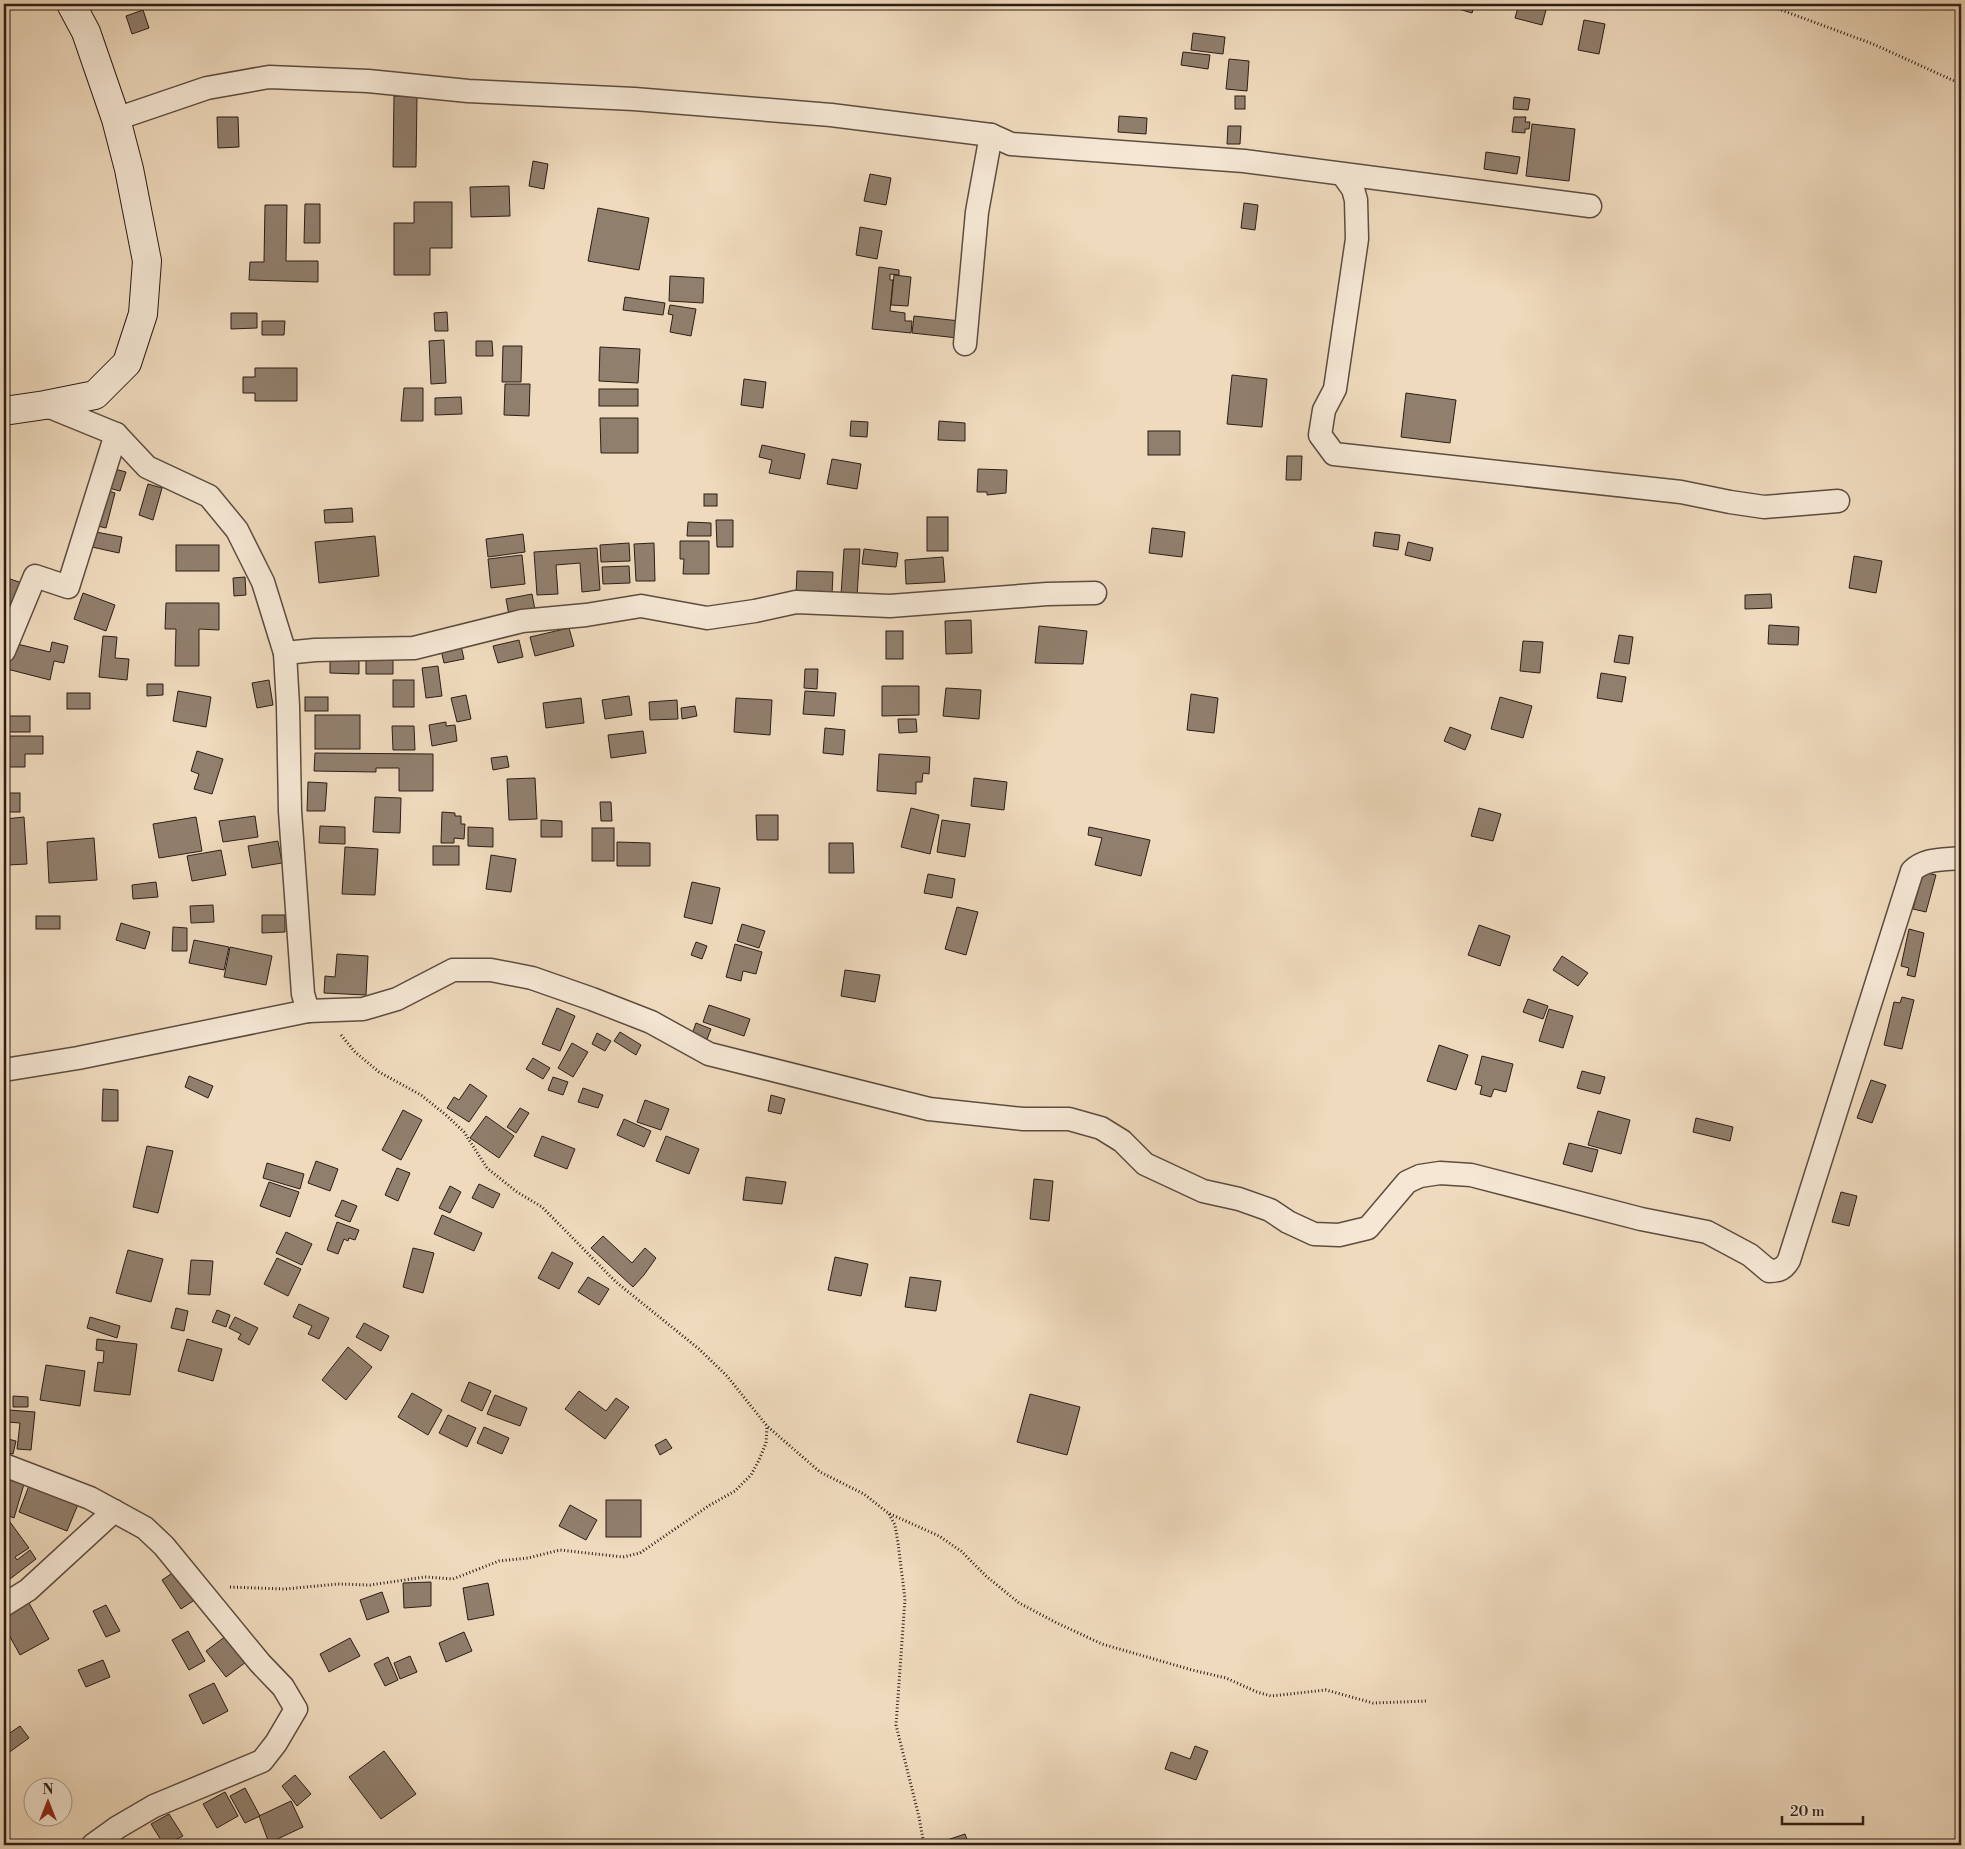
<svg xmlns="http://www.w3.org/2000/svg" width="1965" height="1849" viewBox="0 0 1965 1849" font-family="'Libre Bodoni',serif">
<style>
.building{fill:#917f6d;stroke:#2c1d17}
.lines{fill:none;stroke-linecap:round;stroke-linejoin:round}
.street-casing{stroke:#5d4c40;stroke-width:25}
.secondary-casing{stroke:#2c1d17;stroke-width:30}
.path{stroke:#2c1d17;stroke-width:3;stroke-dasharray:1 2.5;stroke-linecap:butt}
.street{stroke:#f5e7d4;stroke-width:22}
.secondary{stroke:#f5e7d4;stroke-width:28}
</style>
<rect width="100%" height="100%" fill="#efdabd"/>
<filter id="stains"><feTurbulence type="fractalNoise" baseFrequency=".004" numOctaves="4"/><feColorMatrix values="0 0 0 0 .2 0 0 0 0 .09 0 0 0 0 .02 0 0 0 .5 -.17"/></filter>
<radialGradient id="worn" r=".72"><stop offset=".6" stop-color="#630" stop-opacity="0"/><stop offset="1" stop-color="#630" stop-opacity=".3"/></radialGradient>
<g class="building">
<path d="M1442,4H1475L1472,13Z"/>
<path d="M1519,4L1546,10L1542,25L1515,18Z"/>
<path d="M143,10L149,28L132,34L126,16Z"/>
<path d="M1584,20L1605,24L1599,54L1578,50Z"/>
<path d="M1193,33L1225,37L1223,54L1191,50Z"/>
<path d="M1183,52L1210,55L1208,69L1181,65Z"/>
<path d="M1229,59L1249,61L1247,91L1226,89Z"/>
<path d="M394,96L417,97L416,167H393Z"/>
<rect x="1235" y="96" width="10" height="13"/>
<path d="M1514,97L1530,99L1528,110L1513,109Z"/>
<path d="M1119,116L1147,118L1146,134L1118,132Z"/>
<path d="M217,117H238L239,147L218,148Z"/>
<path d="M1514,117H1526L1525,122H1530L1529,129H1525V133L1512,132Z"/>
<path d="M1532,124L1575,129L1569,181L1526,176Z"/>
<path d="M1228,126H1241L1240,144H1227Z"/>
<path d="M1486,152L1520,157L1517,174L1484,169Z"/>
<path d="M533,161L548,164L544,189L529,186Z"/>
<path d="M870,174L891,178L886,205L864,201Z"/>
<path d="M509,186L510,216L471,217L470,187Z"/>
<path d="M414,202H452V248H430V275H394V223H414Z"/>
<path d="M1244,203L1258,205L1255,230L1241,228Z"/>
<path d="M305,204H320V243H304Z"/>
<path d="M265,205H287L286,261H318V282L249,280L250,262H264Z"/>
<path d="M598,208L649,218L639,270L588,261Z"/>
<path d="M860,227L882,231L877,259L856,255Z"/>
<path d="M879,267L899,270V275L890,274V280H893L890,311L905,313V321H912L911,333L872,329Z"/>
<path d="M894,275L911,277L908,306L891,305Z"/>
<path d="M670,276L704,278L703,303L669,301Z"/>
<path d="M625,297L665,303L663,315L623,310Z"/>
<path d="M670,305L696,309L691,336L670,332L673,315L668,314Z"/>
<path d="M447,312L448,331H435L434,313Z"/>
<path d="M231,313H257V328L231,329Z"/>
<path d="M914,316L960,321L958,338L912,333Z"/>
<path d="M262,321H285L284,335H262Z"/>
<path d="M444,340L446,383L431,384L429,341Z"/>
<path d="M476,341H492L493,356H476Z"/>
<path d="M503,346H522L521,382H502Z"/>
<path d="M600,347L640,349L638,383L599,381Z"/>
<path d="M255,368H297V401H255V393H243V377H255Z"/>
<path d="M1232,375L1267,379L1262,427L1227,424Z"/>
<path d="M744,379L766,382L763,408L741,405Z"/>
<path d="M505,384H530L529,416L504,415Z"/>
<path d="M404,388H423V421H401Z"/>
<rect x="599" y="389" width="39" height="17"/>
<path d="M1406,393L1456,400L1450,443L1401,437Z"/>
<path d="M461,397L462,414L435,415V398Z"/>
<path d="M600,418H638V453H601Z"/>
<path d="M851,421L868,422L867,437L850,436Z"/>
<path d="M939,421L965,423V441L938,440Z"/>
<rect x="1148" y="431" width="32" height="24"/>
<path d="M762,445L805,454L800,479L769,473L772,460L759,457Z"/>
<path d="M1287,456H1302L1301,480H1286Z"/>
<path d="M832,459L861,464L857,489L827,484Z"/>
<path d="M111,468L126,472L120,491L105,487Z"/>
<path d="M978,469L1007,470L1006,493L987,495V492H977Z"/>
<path d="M148,484L162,488L153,520L139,515Z"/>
<path d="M103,489L115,493L106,528L93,525Z"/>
<rect x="704" y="494" width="13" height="12"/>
<path d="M352,508L353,522L325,523L324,510Z"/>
<rect x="927" y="517" width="21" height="34"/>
<path d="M716,520H733V547H717Z"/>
<path d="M688,522L711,523V536H687Z"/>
<path d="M1152,528L1185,532L1182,557L1149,553Z"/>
<path d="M96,532L122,537L119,553L92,547Z"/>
<path d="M1375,532L1400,535L1398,550L1373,546Z"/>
<path d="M523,534L525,552L488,557L486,539Z"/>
<path d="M375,536L379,576L319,583L315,542Z"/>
<path d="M680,541H709V574H683L684,559H680Z"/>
<path d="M1408,542L1433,548L1430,561L1405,555Z"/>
<path d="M629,543L630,561L601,562L600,545Z"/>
<path d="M654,543L655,581H636L634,544Z"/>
<rect x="176" y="545" width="43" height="26"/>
<path d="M597,548L600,590L582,592L580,563L556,565L558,594L537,595L534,552Z"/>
<path d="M844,549H860L857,597L841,595Z"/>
<path d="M864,549L898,553L896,567L862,564Z"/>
<path d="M522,555L525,584L491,588L488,559Z"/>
<path d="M1854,556L1882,561L1876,593L1849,588Z"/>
<path d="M943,557L945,582L906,584L905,560Z"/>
<path d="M629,566L630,583L603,584L602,567Z"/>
<path d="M797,571L833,572L832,595L796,594Z"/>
<path d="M4,577L22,583L12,615L4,612Z"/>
<path d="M245,577L246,595L234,596L233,578Z"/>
<path d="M83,593L115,605L106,631L74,619Z"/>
<path d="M532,594L535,610L509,615L506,599Z"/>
<path d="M1771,594L1772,608L1745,609V595Z"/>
<path d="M166,603H219V630L199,629V666H175L176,629H165Z"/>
<path d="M971,620L972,653L946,654L945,621Z"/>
<path d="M1769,625L1799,627L1798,645L1768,644Z"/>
<path d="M1039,626L1087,631L1083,664L1035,663Z"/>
<path d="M569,628L574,646L535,656L530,637Z"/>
<rect x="886" y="631" width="17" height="28"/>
<path d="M1619,635L1633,637L1629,664L1614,662Z"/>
<path d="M103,636L117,637L115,658L129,659L127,680L99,677Z"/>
<path d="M519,640L523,657L498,663L493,646Z"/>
<path d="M1523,641L1543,642L1540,673L1520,671Z"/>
<path d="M52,642L68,646L64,663L54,661L50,680L7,669L13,643L50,652Z"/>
<path d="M461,646L464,659L444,663L441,650Z"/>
<path d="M393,657V674H366V658Z"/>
<path d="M330,659L359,660V674L330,673Z"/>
<path d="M438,666L442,696L426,698L422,668Z"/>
<path d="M805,669H818L817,689L804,688Z"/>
<path d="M1601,673L1626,677L1622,702L1597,698Z"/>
<path d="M269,680L273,705L257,708L252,683Z"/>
<rect x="393" y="680" width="21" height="27"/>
<path d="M147,684H163V695L147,696Z"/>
<path d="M882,686H919V715L882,716Z"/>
<path d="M946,688L981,690L979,719L943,716Z"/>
<path d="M178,691L211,697L206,727L173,721Z"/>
<path d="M805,691L836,693L834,716L803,714Z"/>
<rect x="67" y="693" width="23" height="16"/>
<path d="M1191,694L1218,698L1214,733L1187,730Z"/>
<path d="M466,695L471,719L457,722L451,698Z"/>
<path d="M629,696L632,715L605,719L602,700Z"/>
<rect x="305" y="697" width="23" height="14"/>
<path d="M1500,697L1532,706L1523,738L1491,729Z"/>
<path d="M581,698L584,723L546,728L543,703Z"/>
<path d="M736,698L772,700L770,735L734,732Z"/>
<path d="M677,700L678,719L650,720L649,702Z"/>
<path d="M695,706L697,716L682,719L681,708Z"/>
<rect x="315" y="715" width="45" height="34"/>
<rect x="8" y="716" width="22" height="16"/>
<path d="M898,719H916L917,732L899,733Z"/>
<path d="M446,722V726L455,725L457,741L432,746L429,725Z"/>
<path d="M392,726H414L415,750H393Z"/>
<path d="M1450,727L1471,735L1465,750L1444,741Z"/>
<path d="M825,728L845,730L843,755L823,753Z"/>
<path d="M643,731L646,753L611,758L608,735Z"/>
<path d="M8,736H43V754H25V767H8Z"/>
<path d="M197,751L223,759L212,794L194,789L199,774L191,771Z"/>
<path d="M315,753L433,754V791H399V768H376V772L314,771Z"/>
<path d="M879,754L930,757L929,774L923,773L922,782H916V794L877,791Z"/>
<path d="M507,756L509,767L493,770L491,758Z"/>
<path d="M535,778L537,819L509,820L507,779Z"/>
<path d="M974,778L1007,782L1004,810L971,806Z"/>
<path d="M308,782L327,783L325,811H307Z"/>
<rect x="4" y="793" width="16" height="19"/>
<path d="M375,797L401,798L400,833L373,832Z"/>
<path d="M600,802H611L612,821H601Z"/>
<path d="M911,808L939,815L930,854L901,847Z"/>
<path d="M1479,808L1501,814L1493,841L1471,836Z"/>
<path d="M442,812L455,813V816H461V824H465L464,839L454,838V843H441Z"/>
<path d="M756,815H778V840H757Z"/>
<path d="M255,816L258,837L223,842L219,821Z"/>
<path d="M24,817L27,864L8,865L5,819Z"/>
<path d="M196,817L202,851L159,858L153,824Z"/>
<path d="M541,820L562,821V837H541Z"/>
<path d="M942,820L970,824L965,857L937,852Z"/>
<path d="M320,826L345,827V844L319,843Z"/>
<path d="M468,827L493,828V847L468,846Z"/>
<path d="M1089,827L1150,840L1141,876L1095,865L1102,838L1088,835Z"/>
<rect x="592" y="828" width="22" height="33"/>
<path d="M94,838L97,880L49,883L47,842Z"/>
<path d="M278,841L282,863L252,868L248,846Z"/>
<path d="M617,842L650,843V866H617Z"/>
<path d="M829,843H853L854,873H829Z"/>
<rect x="433" y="846" width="26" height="19"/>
<path d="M345,847L378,849L375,895L342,894Z"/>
<path d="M221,850L226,875L192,881L187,856Z"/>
<path d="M491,855L516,859L511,892L486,889Z"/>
<path d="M1923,872L1936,875L1926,912L1913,909Z"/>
<path d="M928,874L955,879L952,898L924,893Z"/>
<path d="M156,882L158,897L133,899L132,885Z"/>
<path d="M692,882L720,888L712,924L684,917Z"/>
<path d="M213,905L214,922L191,923L190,906Z"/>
<path d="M957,907L978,912L966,955L945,949Z"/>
<path d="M262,915H285V932L262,933Z"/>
<rect x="36" y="916" width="24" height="13"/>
<path d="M121,923L150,932L145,949L116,940Z"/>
<path d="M742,924L765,931L759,948L737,941Z"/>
<path d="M1479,925L1510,936L1500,966L1468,955Z"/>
<path d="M173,927L187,928V951H172Z"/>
<path d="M1909,929L1924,933L1915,977L1907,975L1909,968L1901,966Z"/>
<path d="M194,940L229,947L224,970L189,963Z"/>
<path d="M696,942L707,946L702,959L691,955Z"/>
<path d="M735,944L762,952L756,974L743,971L741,981L726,977Z"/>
<path d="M230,947L272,956L266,985L224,977Z"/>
<path d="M337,954L368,956L366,995L324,993L325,976L335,977Z"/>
<path d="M1562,956L1588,973L1578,986L1553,970Z"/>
<path d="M845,970L880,975L875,1002L841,996Z"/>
<path d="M1902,997L1914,1000L1902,1049L1884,1045L1894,1002L1900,1003Z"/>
<path d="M1528,999L1548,1006L1543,1019L1523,1012Z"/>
<path d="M709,1005L750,1019L744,1036L703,1022Z"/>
<path d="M557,1008L575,1016L560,1051L542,1044Z"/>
<path d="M1549,1009L1573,1016L1563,1048L1539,1041Z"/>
<path d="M696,1023L711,1029L706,1042L691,1037Z"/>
<path d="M620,1032L641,1045L636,1055L614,1041Z"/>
<path d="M597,1033L611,1041L605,1051L592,1044Z"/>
<path d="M572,1043L588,1052L573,1077L558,1068Z"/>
<path d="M1439,1045L1468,1055L1456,1090L1427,1081Z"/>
<path d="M1482,1056L1513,1064L1506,1092L1494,1089L1491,1097L1480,1094L1482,1086L1475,1084Z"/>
<path d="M533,1058L550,1068L543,1079L526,1069Z"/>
<path d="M1582,1071L1605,1077L1600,1094L1577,1088Z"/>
<path d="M189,1076L213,1086L208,1098L185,1087Z"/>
<path d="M553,1077L568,1082L563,1095L548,1090Z"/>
<path d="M1871,1080L1886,1085L1872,1123L1857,1118Z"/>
<path d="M470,1084L487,1096L469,1122L447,1108L454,1097L459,1100Z"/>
<path d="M583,1088L603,1095L598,1108L578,1102Z"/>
<path d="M103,1089L118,1090V1121H102Z"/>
<path d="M771,1095L785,1099L781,1114L768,1111Z"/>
<path d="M645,1100L669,1109L661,1130L637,1122Z"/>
<path d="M520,1108L529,1113L516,1133L507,1127Z"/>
<path d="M403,1110L422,1120L401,1160L382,1150Z"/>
<path d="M1598,1111L1630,1120L1621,1154L1588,1145Z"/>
<path d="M486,1116L514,1136L499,1158L470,1138Z"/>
<path d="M1696,1118L1733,1127L1730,1141L1693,1132Z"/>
<path d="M624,1119L651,1131L644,1147L617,1135Z"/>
<path d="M542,1136L575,1149L567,1169L534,1156Z"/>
<path d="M666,1136L699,1149L689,1174L656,1161Z"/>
<path d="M1569,1143L1598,1150L1592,1172L1563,1164Z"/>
<path d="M147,1146L173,1151L158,1213L133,1207Z"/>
<path d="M316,1161L338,1169L330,1191L308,1183Z"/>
<path d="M267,1163L304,1174L300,1189L263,1178Z"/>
<path d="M397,1168L410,1173L398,1201L385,1195Z"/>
<path d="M746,1177L786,1182L782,1204L743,1200Z"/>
<path d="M1034,1179L1053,1181L1049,1221L1030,1219Z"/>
<path d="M269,1182L299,1192L290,1217L260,1206Z"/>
<path d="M479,1184L500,1194L493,1208L472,1198Z"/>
<path d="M450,1186L461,1192L450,1213L439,1208Z"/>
<path d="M1841,1192L1857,1196L1849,1226L1832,1222Z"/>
<path d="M342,1200L357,1206L350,1222L335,1216Z"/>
<path d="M442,1215L482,1233L474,1251L434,1234Z"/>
<path d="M337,1222L359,1230L355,1240L349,1238L348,1241L344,1239L338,1254L327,1250Z"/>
<path d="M286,1232L312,1244L302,1265L276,1253Z"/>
<path d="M603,1236L632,1263L645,1248L656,1258L644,1275L633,1287L591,1248Z"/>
<path d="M413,1248L434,1253L423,1293L403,1287Z"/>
<path d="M128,1250L163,1259L151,1302L116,1293Z"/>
<path d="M552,1252L573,1263L559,1289L538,1278Z"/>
<path d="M835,1257L868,1264L861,1296L828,1290Z"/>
<path d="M277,1258L301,1269L288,1296L264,1284Z"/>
<path d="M191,1260L213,1261L210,1295L188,1294Z"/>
<path d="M588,1277L609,1289L599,1305L578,1292Z"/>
<path d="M910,1277L941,1281L936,1311L905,1307Z"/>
<path d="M299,1304L329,1318L319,1339L308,1334L312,1326L293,1317Z"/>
<path d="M176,1308L188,1311L184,1331L171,1328Z"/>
<path d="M217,1310L230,1315L226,1327L212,1322Z"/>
<path d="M90,1317L120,1326L117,1338L87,1328Z"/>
<path d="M235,1317L258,1328L249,1345L238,1339L241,1334L229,1328Z"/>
<path d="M364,1323L389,1336L381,1351L356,1337Z"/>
<path d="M97,1339L137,1344L130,1395L94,1391L98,1362L103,1363L104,1351L96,1350Z"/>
<path d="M187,1339L222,1349L213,1381L178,1371Z"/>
<path d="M348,1347L372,1367L346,1400L322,1380Z"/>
<path d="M46,1365L85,1371L80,1406L40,1400Z"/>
<path d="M469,1382L491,1391L482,1411L461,1401Z"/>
<path d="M579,1391L606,1411L616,1398L629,1407L605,1439L565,1409Z"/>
<path d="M412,1393L442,1410L428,1435L398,1417Z"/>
<path d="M1030,1394L1080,1407L1067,1455L1017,1442Z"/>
<path d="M495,1395L527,1408L520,1426L487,1414Z"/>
<path d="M13,1396L28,1397V1407H13Z"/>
<path d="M9,1410L35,1412L31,1450L17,1449L20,1423L7,1422Z"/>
<path d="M448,1415L476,1428L467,1447L439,1433Z"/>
<path d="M484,1427L509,1438L502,1454L477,1443Z"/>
<path d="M4,1438L16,1441L13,1454L4,1452Z"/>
<path d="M666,1439L672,1448L660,1455L655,1445Z"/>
<path d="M9,1480L24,1484L14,1518L4,1514V1496Z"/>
<path d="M30,1483L79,1502L67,1531L19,1512Z"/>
<rect x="606" y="1500" width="35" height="37"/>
<path d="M570,1505L597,1520L586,1540L559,1526Z"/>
<path d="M10,1522L29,1548L15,1557L17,1560L30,1550L36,1559L10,1579L4,1570V1527Z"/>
<path d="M177,1570L196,1599L181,1609L162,1580Z"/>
<path d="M431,1582V1606L404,1608L403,1583Z"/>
<path d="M488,1583L494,1615L468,1620L463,1588Z"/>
<path d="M382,1592L389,1612L367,1620L360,1600Z"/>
<path d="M25,1596L49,1639L20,1655L4,1626V1608Z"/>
<path d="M106,1605L120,1631L106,1637L93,1611Z"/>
<path d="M188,1631L205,1661L189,1670L172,1640Z"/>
<path d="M464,1632L472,1651L446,1662L439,1643Z"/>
<path d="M226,1636L246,1662L226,1677L206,1651Z"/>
<path d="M350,1638L360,1656L329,1672L320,1654Z"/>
<path d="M410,1656L417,1672L400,1679L394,1663Z"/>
<path d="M388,1657L398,1680L385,1686L374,1664Z"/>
<path d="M103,1660L110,1677L86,1687L78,1670Z"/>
<path d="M214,1683L228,1711L203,1724L189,1695Z"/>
<path d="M20,1726L29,1738L4,1756V1737Z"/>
<path d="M1195,1746L1208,1751L1196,1780L1165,1769L1171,1752L1190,1759Z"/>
<path d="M384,1751L416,1794L381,1819L349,1777Z"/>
<path d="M295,1775L311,1794L297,1806L282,1786Z"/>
<path d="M245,1788L260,1816L245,1823L230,1796Z"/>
<path d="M225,1792L238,1816L217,1828L203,1804Z"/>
<path d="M291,1801L303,1827L269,1843L259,1816Z"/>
<path d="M169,1814L183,1836L164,1845L151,1824Z"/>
<path d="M965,1834L969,1845H939L938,1843Z"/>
</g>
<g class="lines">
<defs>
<g id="street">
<path d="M116,119L207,88L269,77L368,81L468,91L634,99L831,115L991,135L1011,144L1244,161L1590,206"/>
<path d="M1343,175L1353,189L1356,200L1357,239L1335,389L1324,410L1320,435L1334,454L1681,492L1730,502L1764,507L1838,501"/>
<path d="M965,344L977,212L991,135"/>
<path d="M45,405L116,434L147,467L209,496L237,530L263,582L285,653L288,706L290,811L303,994L308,1011"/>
<path d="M4,651L35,576L68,587L116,434"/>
<path d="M285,653L315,650L414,648L522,621L586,615L641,606L707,618L755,611L796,602L890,606L1047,594L1095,593"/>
<path d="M4,1070L78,1058L308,1011L363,1009L397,999L453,970H491L532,978L592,999L651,1022L709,1054L929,1109L1023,1119H1069L1101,1128L1122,1141L1145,1164L1203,1191L1239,1199L1270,1210L1288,1222L1314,1234L1339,1235L1368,1228L1407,1182L1420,1176L1440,1173L1471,1175L1641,1219L1707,1232L1750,1255L1769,1271C1779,1271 1784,1269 1789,1260L1912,871C1925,858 1943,860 1961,858"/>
<path d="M4,1465L90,1498L145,1528L164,1546L260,1663L283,1687L296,1709L276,1743L262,1761L154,1806L118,1827L93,1845"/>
<path d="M4,1605L28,1590L114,1511"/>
</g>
<path id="secondary" d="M4,411L45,405L95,395L127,363L143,314L147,261L129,169L116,119L86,32L71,4"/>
</defs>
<use href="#street" class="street-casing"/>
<use href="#secondary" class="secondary-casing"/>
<g class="path">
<path d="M1765,4L1873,44L1961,84"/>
<path d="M341,1035L355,1052L379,1072L421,1095L446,1115L464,1132L487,1168L517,1192L542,1207L616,1282L699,1349L727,1376L767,1426L820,1472L864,1494L888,1513L939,1536L961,1551L986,1576L1019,1603L1057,1623L1102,1644L1192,1670L1226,1678L1257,1692L1271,1696L1326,1690L1373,1703L1428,1701"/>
<path d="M889,1514L895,1525L898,1543L905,1599L896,1725L919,1817L924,1845"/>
<path d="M230,1587L285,1589L338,1584L370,1585L425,1577L453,1579L499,1561L528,1558L560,1550L623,1557L640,1553L710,1505L735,1491L751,1475L759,1460L766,1443L767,1427"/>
</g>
<use href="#street" class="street"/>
<use href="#secondary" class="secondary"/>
</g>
<rect width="1965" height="1849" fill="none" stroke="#efdabd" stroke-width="20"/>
<rect x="5" y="5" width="1955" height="1839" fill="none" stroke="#2c1d17" stroke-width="2.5"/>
<rect x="10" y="10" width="1945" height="1829" fill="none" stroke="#2c1d17"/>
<g transform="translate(48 1802)"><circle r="24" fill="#f5e7d4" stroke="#a59688"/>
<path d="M0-4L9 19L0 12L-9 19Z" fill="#8f2418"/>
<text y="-8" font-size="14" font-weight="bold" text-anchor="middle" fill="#2c1d17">N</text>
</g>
<path d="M1782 1816v8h81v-8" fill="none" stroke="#2c1d17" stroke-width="2.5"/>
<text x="1790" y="1816" font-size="15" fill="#2c1d17" stroke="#f5e7d4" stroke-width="4" paint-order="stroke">20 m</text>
<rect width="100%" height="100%" filter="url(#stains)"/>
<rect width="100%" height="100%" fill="url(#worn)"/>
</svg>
